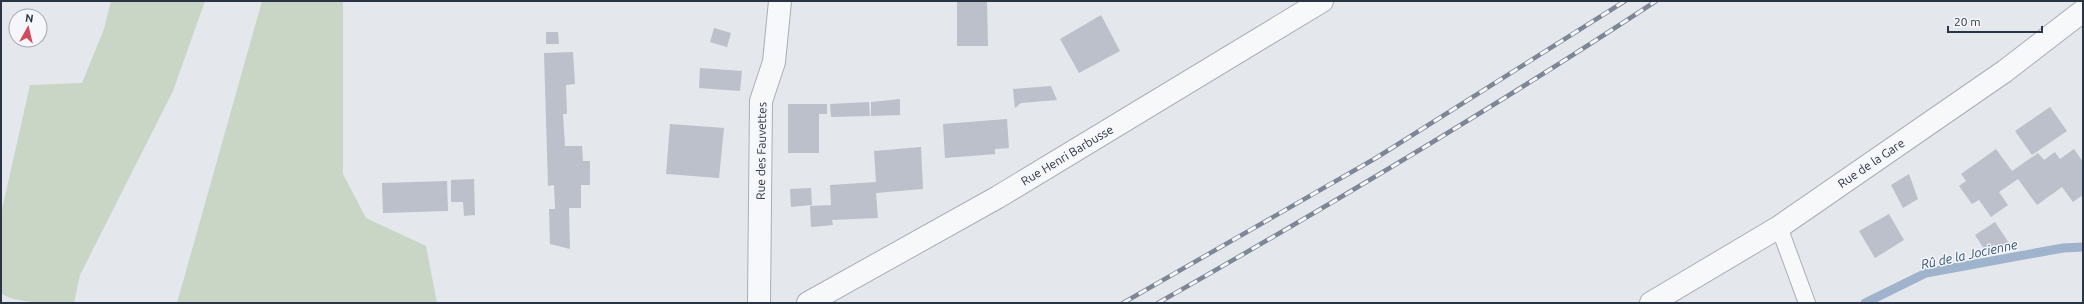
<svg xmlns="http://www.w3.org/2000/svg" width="2084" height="304" viewBox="0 0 2084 304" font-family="Ubuntu,sans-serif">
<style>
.green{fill:#c9d6c5}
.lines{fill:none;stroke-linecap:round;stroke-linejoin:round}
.stream{stroke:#9fb4cc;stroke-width:9}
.building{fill:#bbc0ca}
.lane-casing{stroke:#a9aeb7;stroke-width:18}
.street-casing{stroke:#a9aeb7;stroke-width:24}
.lane{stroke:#f7f8fa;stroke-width:16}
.street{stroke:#f7f8fa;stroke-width:22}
.rail-casing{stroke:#7d8696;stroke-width:4.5}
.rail{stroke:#f4f6f9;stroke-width:3;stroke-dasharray:9;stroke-linecap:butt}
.labels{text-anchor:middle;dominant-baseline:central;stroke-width:3;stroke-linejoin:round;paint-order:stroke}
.street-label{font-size:12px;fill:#2b3445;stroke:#f4f6f9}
.water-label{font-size:13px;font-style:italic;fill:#34527a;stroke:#f4f6f9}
</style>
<rect width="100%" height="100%" fill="#e4e7ec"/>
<g class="green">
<path d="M111,1H205L173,91L80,275L74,303C55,303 14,304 1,293V214L30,85L82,83L104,29Z"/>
<path d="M262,1H343V174L366,218L426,246L437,303H177Z"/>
</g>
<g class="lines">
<path class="stream" d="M1865,303L1926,273L2063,248L2083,247"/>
</g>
<g class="building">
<path d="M957,1H987L988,46H957Z"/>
<path d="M1101,15L1120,51L1079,73L1060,39Z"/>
<path d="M714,28L731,33L727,47L710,42Z"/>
<path d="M546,32H558L559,44H546Z"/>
<path d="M573,52L575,84L566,85L567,114H563L565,146H582L583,161H590V185H581V208H569L570,249L550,244L549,209H555L554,185L548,186L544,53Z"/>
<path d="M700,68L742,71L740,91L699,88Z"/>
<path d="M1051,86L1057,100L1021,103L1015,108L1013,89Z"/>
<path d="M900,99V115L871,116V102Z"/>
<path d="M869,102L870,116L831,117L830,104Z"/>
<path d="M788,104H827V114H819V153H788Z"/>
<path d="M2050,107L2067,131L2032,155L2015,131Z"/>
<path d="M1007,119L1009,148L995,149V154L945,158L943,124Z"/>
<path d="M670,124L724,128L719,178L666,174Z"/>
<path d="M921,147L923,189L876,193L878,218L832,220L833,225L811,227L810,206L831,205L830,185L876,182L874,151Z"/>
<path d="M1996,149L2012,171L2038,153L2044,160L2055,152L2060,159L2074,149L2083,162V195L2073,202L2062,187L2037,205L2018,179L1999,192L2008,205L1991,217L1979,200L1972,204L1959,186L1966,181L1961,174Z"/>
<path d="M1909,174L1918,199L1903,208L1891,185Z"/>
<path d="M474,179L475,215L464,216L463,202H451V180Z"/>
<path d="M447,181L448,211L383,213L382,183Z"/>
<path d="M811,188L812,205L791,207L790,189Z"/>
<path d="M1889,214L1904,240L1875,258L1859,231Z"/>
<path d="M1995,222L2011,246L1984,249L1975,235Z"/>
</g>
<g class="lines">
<defs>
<path id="lane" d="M1779,227L1807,303"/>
<g id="street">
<path d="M759,303L761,101L774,62L780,1"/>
<path d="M808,303L998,197L1322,1"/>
<path d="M1651,303L1779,227L2005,71L2083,11"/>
</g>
</defs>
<use href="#lane" class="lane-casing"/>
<use href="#street" class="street-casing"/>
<use href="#lane" class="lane"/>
<use href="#street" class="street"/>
<defs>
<g id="rail">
<path d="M1123,303L1376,158L1625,1"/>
<path d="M1158,303C1327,207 1494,108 1656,1"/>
</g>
</defs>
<use href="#rail" class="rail-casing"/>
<use href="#rail" class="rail"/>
</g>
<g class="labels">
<g class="street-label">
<text transform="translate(761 151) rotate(-89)">Rue des Fauvettes</text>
<text transform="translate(1067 155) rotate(-31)">Rue Henri Barbusse</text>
<text transform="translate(1871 163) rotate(-34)">Rue de la Gare</text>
</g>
<g class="water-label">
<text transform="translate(1969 254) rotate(-12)">Rû de la Jocienne</text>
</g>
</g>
<rect width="2084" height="304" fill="none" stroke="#2b3445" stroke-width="4"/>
<g transform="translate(28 28) rotate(8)"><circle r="19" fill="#f4f6f9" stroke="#a4a8b1"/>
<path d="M0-3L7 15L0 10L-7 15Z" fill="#d1495b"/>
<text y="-6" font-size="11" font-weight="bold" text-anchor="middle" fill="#2b3445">N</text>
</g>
<path d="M1948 26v6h94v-6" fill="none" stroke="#2b3445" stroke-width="2"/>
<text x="1954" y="26" font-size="12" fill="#2b3445" stroke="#f4f6f9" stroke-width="3" paint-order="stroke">20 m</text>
</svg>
